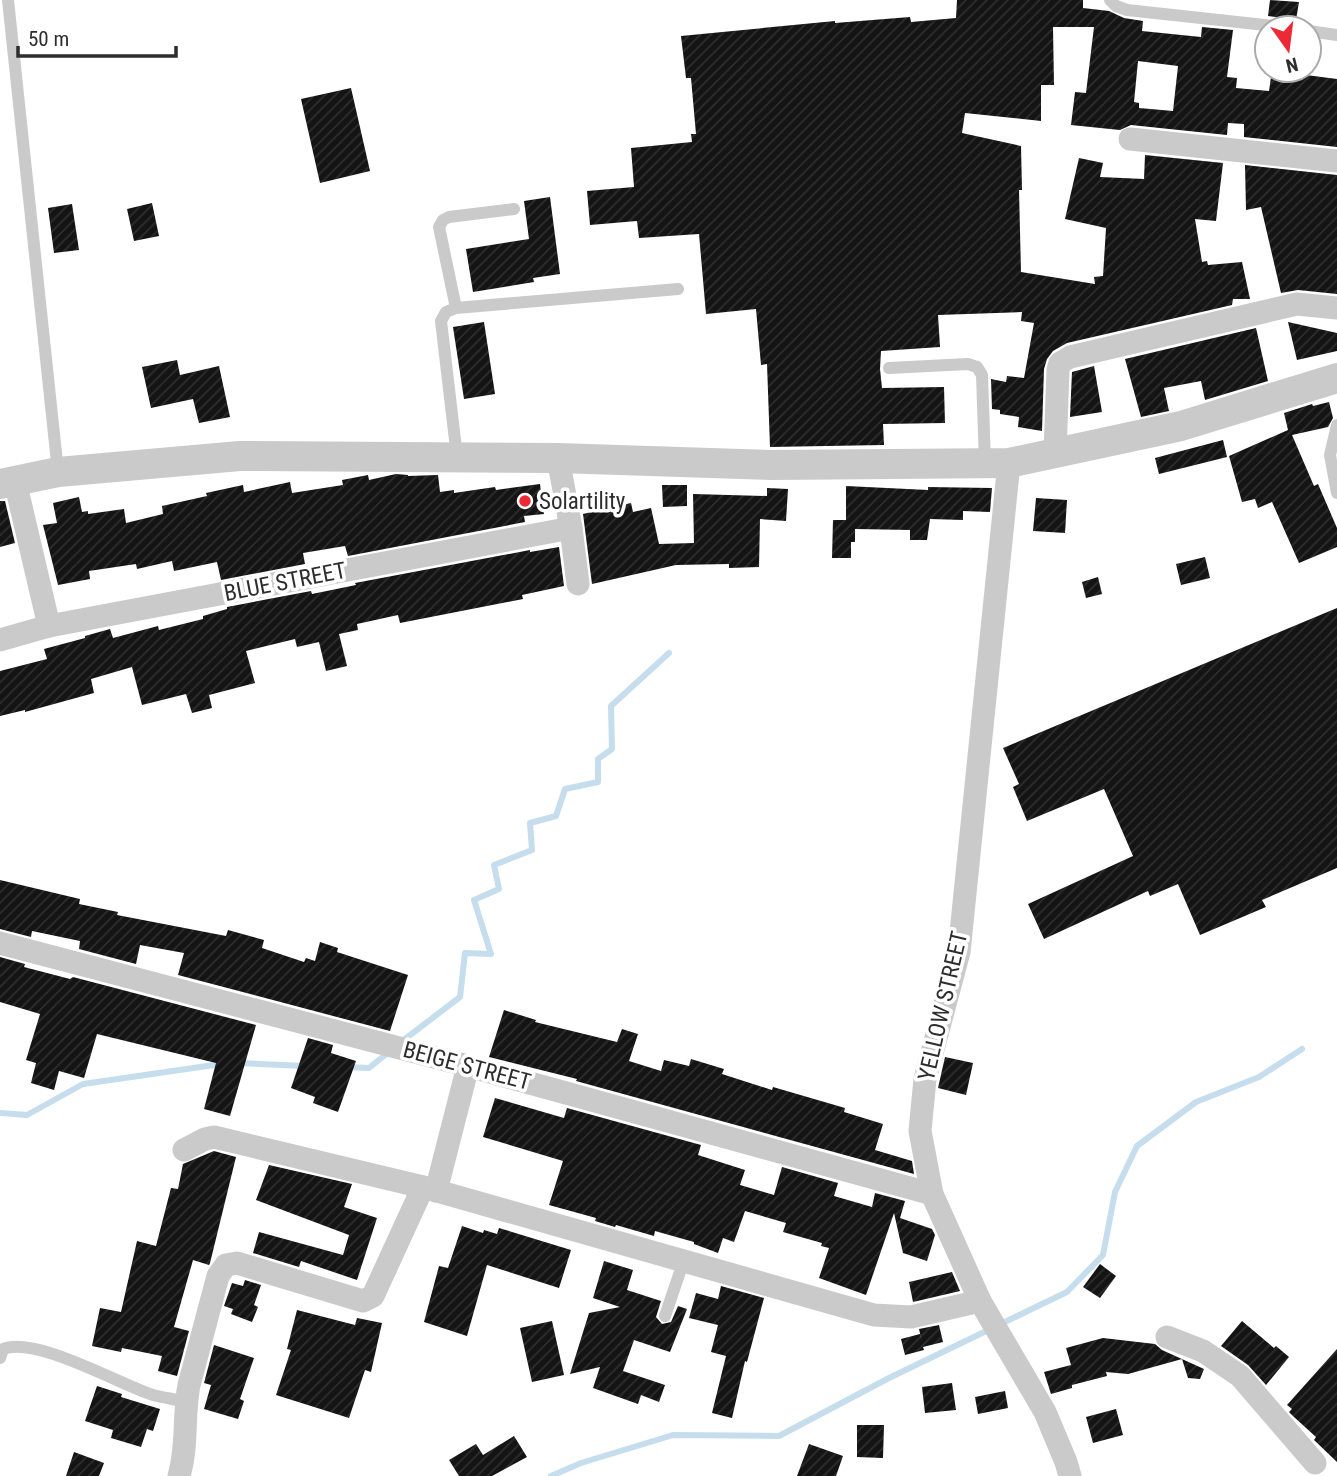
<svg xmlns="http://www.w3.org/2000/svg" width="1337" height="1476" viewBox="0 0 1337 1476" font-family="'Roboto Condensed',sans-serif">
<style>
.lines{fill:none;stroke-linecap:round;stroke-linejoin:round}
.stream{stroke:#c5ddec;stroke-width:6}
.building{fill:url(#building-hatch);fill-rule:evenodd}
.service{stroke:#cacaca;stroke-width:12}
.minor{stroke:#cacaca;stroke-width:23}
.tertiary{stroke:#cacaca;stroke-width:30}
.poi-dot{fill:#eb2937;stroke:#fff;stroke-width:2.5}
.labels{text-anchor:middle;dominant-baseline:central;stroke-width:7;stroke-linejoin:round;paint-order:stroke}
.poi-label{font-size:23px;fill:#2d2d2d;stroke:#fff;text-anchor:start}
.street-label{font-size:23px;fill:#2d2d2d;stroke:#fff}
</style>
<defs>
<pattern id="building-hatch" width="6" height="6" patternUnits="userSpaceOnUse" patternTransform="scale(1.75)"><rect width="6" height="6" fill="#141414"/><path d="M-1 1l2-2M0 6l6-6M5 7l2-2" fill="none" stroke="#2e2e2e"/></pattern>
</defs>
<rect width="100%" height="100%" fill="#fff"/>
<g class="lines">
<g class="stream">
<path d="M401,1042L460,997L465,953L491,954L474,900L499,889L494,865L532,850L530,823L556,816L565,789L598,782V759L612,749L611,706L669,653"/>
<path d="M239,1063L305,1066"/>
<path d="M347,1067L369,1068L390,1051"/>
<path d="M0,1113L27,1115L83,1084L221,1064"/>
<path d="M551,1476L581,1463L673,1435L779,1436L889,1378L1067,1292L1103,1255L1115,1192L1137,1146L1196,1102L1259,1077L1302,1049"/>
</g>
</g>
<g class="building">
<path d="M957,0H1083V8L1109,11L1124,18L1143,21L1142,31L1201,37L1202,27L1233,30L1227,77L1237,78L1236,88L1269,91L1272,70H1307L1306,75L1337,79V147L1244,137V124L1228,123L1227,135L1131,125L1120,130L1071,125L1075,92L1086,93L1094,27H1053L1054,85H1041V121L965,113L962,133L1021,146L1022,190H1019L1021,272L1095,284L1094,277L1103,276L1106,228L1065,219L1079,158L1103,163L1100,177L1144,179L1145,155L1223,163L1216,221L1195,219L1202,262L1207,261L1208,265L1242,262L1250,299H1233L1232,305L1067,343L1053,351L1047,359L1044,369L1042,431L1018,427L1019,417L1000,414V410L992,409L991,379L1006,382L1007,376L1024,378L1034,323L1021,321L1022,312L938,315L940,347L881,351L880,369L882,388L944,387L945,423L883,424L884,445L770,447L767,364L761,365L756,309L706,314L699,234L639,238L637,221L590,225L587,191L634,187L631,148L692,142L691,134H696L691,78H686L681,36L835,21V23L910,17L911,22L956,18ZM1138,61L1178,66L1173,111L1139,108V103L1134,102Z"/>
<path d="M1270,0L1299,2L1296,20L1268,16Z"/>
<path d="M351,88L370,171L320,183L301,99Z"/>
<path d="M1245,165L1337,175V294L1298,290L1281,293L1261,207L1246,210Z"/>
<path d="M550,197L560,274L533,278L534,282L473,292L466,249L529,239L524,201Z"/>
<path d="M152,203L159,236L134,241L127,209Z"/>
<path d="M72,204L79,250L54,253L48,208Z"/>
<path d="M484,322L495,394L464,399L453,327Z"/>
<path d="M1288,322L1337,333V351L1297,360Z"/>
<path d="M1256,328L1268,381L1205,400L1201,381L1164,388L1169,411L1141,417L1125,359Z"/>
<path d="M177,360L180,375L219,366L230,417L199,423L193,399L151,408L142,367Z"/>
<path d="M1094,366L1102,412L1070,417L1072,372Z"/>
<path d="M1329,402L1333,418L1328,427L1292,435L1314,486L1318,484L1337,528V547L1299,563L1272,502L1258,508L1255,499L1242,502L1229,456L1288,430L1284,413L1312,404L1313,406Z"/>
<path d="M1223,440L1227,457L1159,474L1155,458Z"/>
<path d="M396,474L408,475V476L438,475L440,492L454,490V493L495,487L496,490L540,484L544,514L524,516L525,522L348,556L345,546L303,553L305,564L221,580L217,562L174,571L172,561L137,569L136,564L89,571L90,579L58,585L43,525L57,523L53,503L79,497L82,512L88,511V514L124,509L126,523L163,514L162,506L207,496L206,493L243,485L244,492L290,482L292,493L343,485L342,480L368,475L369,480Z"/>
<path d="M662,485H687V506L663,507Z"/>
<path d="M846,486L928,490V487L992,488L990,512L963,511V520L930,519L927,540H910V530L855,529V542H851V558H832L833,520H846Z"/>
<path d="M767,488L788,489L786,521L760,519L759,567L729,568V564L676,565L592,584L583,514L631,503L633,512L651,508L659,544L694,543L693,494L767,496Z"/>
<path d="M1036,498L1067,500L1065,533L1033,531Z"/>
<path d="M0,501H5L15,543L0,547Z"/>
<path d="M559,547L564,586L522,595L523,599L400,623L398,615L357,624L358,630L339,634L347,666L326,671L319,642L297,647L295,639L246,651L255,683L209,695L212,708L192,713L186,694L142,705L132,667L91,679L94,693L25,712V710L0,716V671L47,659L44,649L85,638V636L110,629L113,638L158,626L159,630L203,619V616L227,609V607L311,591L312,594L356,585L355,583L530,550V552Z"/>
<path d="M1205,557L1210,578L1181,585L1176,564Z"/>
<path d="M1098,577L1102,594L1086,598L1082,582Z"/>
<path d="M1337,608V868L1262,900L1266,907L1200,935L1178,884L1150,896L1148,891L1044,939L1028,904L1133,856L1104,789L1027,821L1013,787L1019,784L1003,748Z"/>
<path d="M0,880L80,899L79,904L118,912L117,915L226,936L228,930L264,940L262,948L304,962L306,958L315,961L320,942L338,948L337,952L408,975L390,1031L178,975L184,953L140,945L136,964L79,949L80,941L32,931L31,937L0,929Z"/>
<path d="M0,957L25,964L24,967L70,979L73,977L256,1025L230,1116L204,1109L216,1063L97,1034L84,1078L59,1071L54,1090L31,1083L36,1063L26,1060L40,1014L0,1002Z"/>
<path d="M504,1010L536,1020L535,1022L617,1042L622,1029L638,1034L629,1061L661,1071L664,1060L689,1066L691,1059L724,1069L722,1074L772,1090L773,1087L845,1108L844,1112L883,1124L875,1150L912,1161L914,1174L576,1081L577,1079L489,1057Z"/>
<path d="M308,1038L333,1045L331,1053L356,1061L338,1112L313,1103L315,1097L291,1088Z"/>
<path d="M945,1057L973,1063L966,1095L938,1088Z"/>
<path d="M495,1098L564,1118L567,1108L701,1145L698,1155L745,1170L740,1185L774,1195L782,1167L838,1183L834,1196L872,1207L875,1193L905,1201L900,1218L932,1229L935,1235L927,1261L903,1253L894,1213L866,1295L819,1278L829,1248L821,1246L822,1243L783,1232L786,1223L745,1211L734,1242L723,1238L718,1253L694,1244V1242L655,1231L654,1236L616,1225L615,1227L595,1221L596,1218L549,1205L563,1161L483,1137Z"/>
<path d="M214,1151L236,1157L210,1263L209,1265L193,1260L174,1327L189,1331L177,1376L158,1371L162,1356L122,1348L121,1352L92,1346L100,1308L121,1312L137,1241L156,1246L171,1188L178,1189L183,1164Z"/>
<path d="M269,1165L352,1184L344,1207L377,1218L357,1280L301,1261L299,1267L253,1253L259,1232L343,1255L349,1235L256,1200Z"/>
<path d="M462,1226L483,1233L484,1230L497,1234L499,1228L571,1250L559,1288L487,1265L467,1336L424,1322L439,1266L448,1268Z"/>
<path d="M604,1261L633,1270L627,1290L661,1301L656,1317L662,1324L671,1322L678,1306L687,1309L670,1352L634,1340L623,1371L665,1385L659,1402L641,1395L638,1404L593,1388L600,1367L570,1374L589,1313L620,1307L593,1298Z"/>
<path d="M1100,1264L1116,1276L1100,1298L1083,1287Z"/>
<path d="M952,1272L960,1291L913,1302L909,1282Z"/>
<path d="M245,1280L261,1285L254,1305L258,1307L252,1322L231,1314L233,1309L224,1306L232,1283L243,1286Z"/>
<path d="M721,1286L764,1298L747,1362L745,1361L732,1418L712,1413L726,1356L711,1352L718,1325L689,1318L696,1293L718,1299Z"/>
<path d="M297,1310L355,1325L357,1318L382,1323L371,1372L365,1370L349,1418L276,1395L291,1350L287,1349Z"/>
<path d="M552,1321L564,1375L532,1382L520,1328Z"/>
<path d="M1242,1321L1274,1348L1276,1346L1289,1357L1266,1385L1248,1365L1221,1346Z"/>
<path d="M939,1325L943,1342L923,1347L924,1350L905,1355L901,1339L920,1334L922,1342L919,1329Z"/>
<path d="M1103,1338L1155,1344L1162,1350L1204,1369L1200,1379L1188,1378L1182,1359L1128,1374L1106,1372L1107,1376L1072,1385V1388L1051,1394L1044,1372L1071,1365L1066,1348Z"/>
<path d="M214,1345L254,1358L240,1399L244,1401L238,1419L204,1409L211,1385L204,1383Z"/>
<path d="M1337,1349V1462L1314,1440L1316,1437L1294,1417L1289,1412L1292,1409L1287,1405Z"/>
<path d="M952,1383L956,1410L925,1413L922,1387Z"/>
<path d="M97,1386L122,1394L121,1397L160,1409L153,1431L147,1429L141,1447L111,1438L113,1430L85,1421Z"/>
<path d="M1005,1391L1008,1408L978,1414L975,1397Z"/>
<path d="M1116,1409L1123,1435L1093,1443L1086,1417Z"/>
<path d="M857,1425H884L883,1458L857,1457Z"/>
<path d="M514,1436L527,1457L492,1476H459L449,1460L476,1444L483,1455Z"/>
<path d="M809,1444L843,1456L836,1476H797Z"/>
<path d="M74,1452L104,1463L99,1476H66Z"/>
</g>
<g class="lines">
<g class="service">
<path d="M8,0L58,472"/>
<path d="M1110,0L1116,6L1127,10L1293,28"/>
<path d="M1309,31L1337,35"/>
<path d="M456,308L439,227L443,220L449,217L514,209"/>
<path d="M889,368L968,364L977,367L982,375L985,463"/>
<path d="M1337,425L1330,455L1337,493"/>
<path d="M457,457L441,321L446,312L456,308L678,289"/>
<path d="M665,1316L683,1263"/>
<path d="M0,1358L3,1349C36,1336 119,1384 153,1395C164,1398 175,1399 186,1402"/>
</g>
<g class="minor">
<path d="M1130,139L1337,161"/>
<path d="M1055,453L1058,370L1060,363L1070,357L1297,304L1337,308"/>
<path d="M558,458L571,528L578,584"/>
<path d="M1009,463L959,952L925,1079L920,1131L932,1194L980,1301L1045,1412L1066,1462L1070,1476"/>
<path d="M15,481L49,626"/>
<path d="M0,640L49,626L571,528"/>
<path d="M0,943L468,1066L932,1194"/>
<path d="M184,1150L205,1139L214,1137L423,1187L874,1315L911,1317L980,1301"/>
<path d="M436,1191L468,1066"/>
<path d="M1167,1337L1203,1351L1240,1376L1315,1463"/>
<path d="M179,1476C188,1446 183,1415 189,1385L218,1276L226,1265L237,1263L363,1301L373,1296L423,1187"/>
</g>
<path class="tertiary" d="M0,484L58,472L240,456L558,458L773,465L1009,463L1181,426L1337,378"/>
</g>
<circle class="poi-dot" cx="525" cy="501" r="7"/>
<g class="labels">
<g class="poi-label">
<text x="539" y="501">Solartility</text>
</g>
<g class="street-label">
<text transform="translate(285 582) rotate(-11)">BLUE STREET</text>
<text transform="translate(943 1006) rotate(-77)">YELLOW STREET</text>
<text transform="translate(467 1066) rotate(15)">BEIGE STREET</text>
</g>
</g>
<g transform="translate(1288 49) rotate(166)"><circle r="33" fill="#ffffff" stroke="#ababab" stroke-width="2"/>
<path d="M0-5L12 26L0 18L-12 26Z" fill="#eb2937"/>
<text y="-10" font-size="19" font-weight="bold" text-anchor="middle" fill="#2d2d2d">N</text>
</g>
<path d="M18 46v10h158v-10" fill="none" stroke="#2d2d2d" stroke-width="3.5"/>
<text x="28" y="46" font-size="21" fill="#2d2d2d" stroke="#ffffff" stroke-width="5" paint-order="stroke">50 m</text>
</svg>
